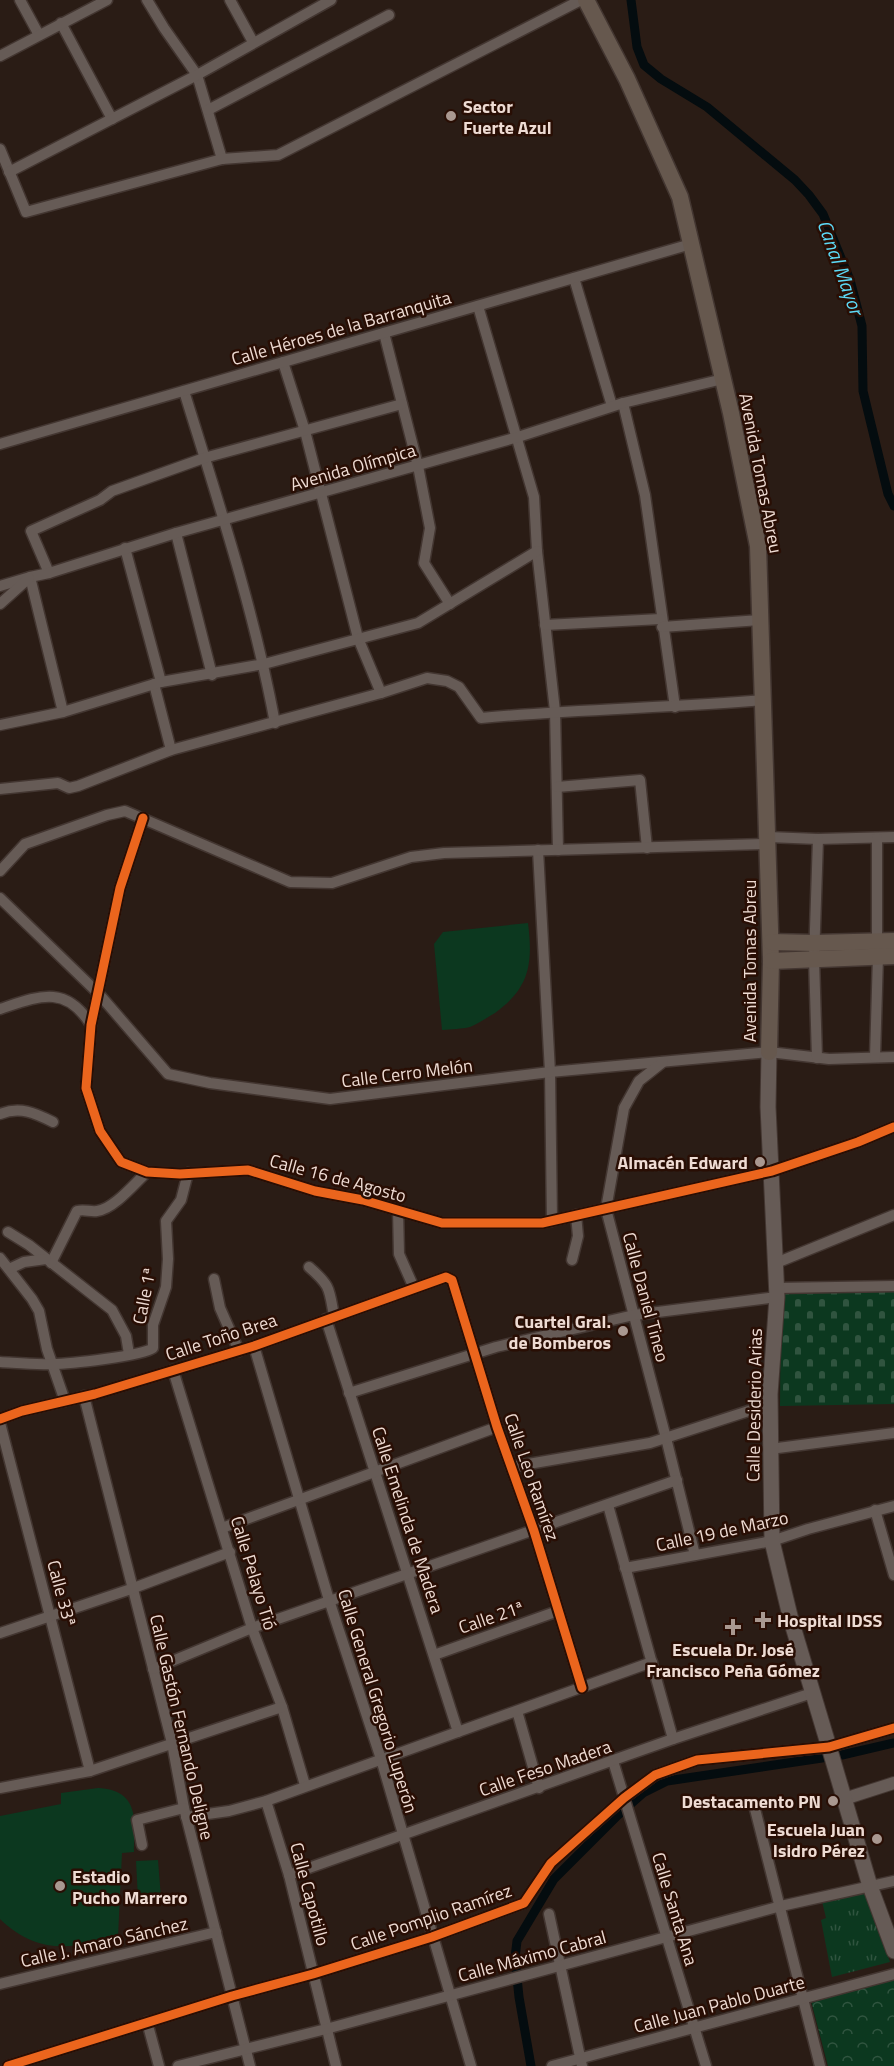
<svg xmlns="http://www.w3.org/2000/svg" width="894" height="2066" viewBox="0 0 894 2066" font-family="'Titillium Web',sans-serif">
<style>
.grass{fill:url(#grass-tufts)}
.cemetery{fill:url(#cemetery-stones)}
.park{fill:url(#park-crowns)}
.pitch{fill:#0c381f}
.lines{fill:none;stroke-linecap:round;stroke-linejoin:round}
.canal{stroke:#040c0f;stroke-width:9}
.minor-casing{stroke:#433631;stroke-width:13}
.tertiary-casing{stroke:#433631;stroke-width:14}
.secondary-casing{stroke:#433631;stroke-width:17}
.primary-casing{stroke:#433631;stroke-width:19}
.minor{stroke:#665b56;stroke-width:10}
.tertiary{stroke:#665b56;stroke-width:12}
.secondary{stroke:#665b56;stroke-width:15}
.primary{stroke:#66584e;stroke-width:16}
.cycleway-casing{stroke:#290e04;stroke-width:13}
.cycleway{stroke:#eb651d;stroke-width:9}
.poi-dot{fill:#a99890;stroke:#290e04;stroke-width:2}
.labels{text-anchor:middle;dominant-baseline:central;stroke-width:5;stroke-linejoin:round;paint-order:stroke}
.poi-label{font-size:18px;font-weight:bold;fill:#eedbd3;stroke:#290e04;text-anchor:end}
.street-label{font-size:18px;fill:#eedbd3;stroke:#290e04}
.water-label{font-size:20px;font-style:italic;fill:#5cd9f6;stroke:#290e04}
</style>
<defs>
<pattern id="grass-tufts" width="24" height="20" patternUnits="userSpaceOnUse" patternTransform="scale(1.5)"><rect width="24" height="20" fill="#0c381f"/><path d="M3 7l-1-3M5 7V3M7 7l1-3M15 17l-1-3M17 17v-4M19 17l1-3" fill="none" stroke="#30543f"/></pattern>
<pattern id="cemetery-stones" width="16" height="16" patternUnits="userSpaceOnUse" patternTransform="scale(1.5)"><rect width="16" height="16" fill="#0c381f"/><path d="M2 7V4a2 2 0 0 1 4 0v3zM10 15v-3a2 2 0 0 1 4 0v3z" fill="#30543f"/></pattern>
<pattern id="park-crowns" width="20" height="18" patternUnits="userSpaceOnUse" patternTransform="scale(1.5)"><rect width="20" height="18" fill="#0c381f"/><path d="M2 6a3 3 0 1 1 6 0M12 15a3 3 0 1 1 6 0" fill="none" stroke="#30543f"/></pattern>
</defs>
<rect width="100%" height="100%" fill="#2a1c15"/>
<path class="grass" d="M864,1887L890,1962L832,1977L821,1920L826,1918L821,1897Z"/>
<path class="cemetery" d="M894,1289V1404L780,1406L781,1291Z"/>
<path class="park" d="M894,1977V2066H828L810,1997Z"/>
<g class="pitch">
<path d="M528,923C533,963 530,988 495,1013C488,1017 478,1024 470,1027C462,1029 451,1029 442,1030L434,944L443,932Z"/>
<path d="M98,1788C140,1790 135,1821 134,1852L122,1853L118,1937C72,1949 37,1955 0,1919V1816L61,1804V1793Z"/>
<path d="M158,1860L161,1898L138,1899L136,1861Z"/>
</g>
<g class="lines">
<g class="canal">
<path d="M631,0L637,47L644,65L661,79L707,107L795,180L809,195L823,214L850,280L862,326L863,391L888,494L894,506"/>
<path d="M531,2066L519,1997L515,1958L517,1941L554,1879L618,1815L643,1793L667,1781L842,1755L894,1743"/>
</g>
<defs>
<g id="minor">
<path d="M20,0L39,35"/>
<path d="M147,0L164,28L197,75L222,159"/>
<path d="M230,0L253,42"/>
<path d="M61,23L112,119"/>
<path d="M0,56L107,0"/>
<path d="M208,110L389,15"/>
<path d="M0,149L26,212L222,159L278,155L581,0"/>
<path d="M9,172L197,75L331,0"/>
<path d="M574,278L612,406"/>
<path d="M478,306L534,497L537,551L555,711L558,850"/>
<path d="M384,333L418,466L430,528L424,563L450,604"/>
<path d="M283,362L305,431L358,638L381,693"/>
<path d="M184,391C218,501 254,610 275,723"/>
<path d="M623,403L645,495L675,707"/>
<path d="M0,444L691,244"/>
<path d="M176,533L212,675"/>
<path d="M125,548L161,682"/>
<path d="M49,573L31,531L100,500L112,491L204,458L402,404"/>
<path d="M30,577L63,712"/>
<path d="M0,586L30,577L49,573L176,533L518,437L623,403L723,379"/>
<path d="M0,604L29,578"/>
<path d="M545,625L661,619"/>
<path d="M662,627L760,620"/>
<path d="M154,684L171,750"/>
<path d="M0,725L63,712L161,682L264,664L418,623L537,551"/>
<path d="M557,787L640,780L647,848"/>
<path d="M0,789L58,783L69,788L78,786L171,750L381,693L427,678L447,681L459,687L481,718C575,709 669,708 763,700"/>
<path d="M143,818L120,888L91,1025L86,1088L100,1131L121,1162L147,1172L180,1174L248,1170L315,1191L363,1200L442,1223H542L772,1171L858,1142L894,1127"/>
<path d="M768,837L818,839L894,837"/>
<path d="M877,838V942"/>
<path d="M538,850L550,1072L552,1221"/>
<path d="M0,871L25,844L107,815L125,811L290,882L332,883L411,857L444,853L768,844"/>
<path d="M0,898L99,994L168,1074L210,1083L330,1099L550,1072L769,1052L829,1059L894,1057"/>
<path d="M0,1009C39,996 66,984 91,1025"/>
<path d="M875,1057L878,956"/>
<path d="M817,1058L814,959L818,839"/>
<path d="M663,1062L639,1081L624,1108L606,1209L666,1438L695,1555"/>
<path d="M0,1114C20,1106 35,1113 53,1122"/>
<path d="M398,1210L399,1254L414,1288"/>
<path d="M8,1232L29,1245L112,1310L126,1336L129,1354"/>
<path d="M0,1258L32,1299L39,1311L47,1349L65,1401"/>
<path d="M572,1260L578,1236L576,1215"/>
<path d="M51,1263L77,1211C84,1209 90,1212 97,1211C114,1209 135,1183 147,1172"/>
<path d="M776,1263L894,1215"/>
<path d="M309,1267C331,1286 329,1289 334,1316"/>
<path d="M9,1269L24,1262L46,1259"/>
<path d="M214,1279L220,1308L239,1351"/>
<path d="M777,1288L894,1286"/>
<path d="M326,1319L458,1732"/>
<path d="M254,1346L329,1600L381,1759L471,2066"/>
<path d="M0,1362C17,1363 35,1365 52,1364C69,1364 142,1356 153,1348V1325L166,1287L168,1259L166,1221L181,1200L188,1173"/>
<path d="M173,1370L252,1628L282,1707L305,1785"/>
<path d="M349,1393L496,1347L634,1315L777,1297"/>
<path d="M84,1396L172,1743L184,1808L250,2066"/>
<path d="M0,1419L22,1411L95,1394L254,1346L446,1277L452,1280L497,1427L534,1531L582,1688"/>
<path d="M0,1423L90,1771"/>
<path d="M770,1449L894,1433"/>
<path d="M511,1467L650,1443L770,1404"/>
<path d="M608,1505L673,1739"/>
<path d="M875,1510L894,1575"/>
<path d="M222,1528L497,1427"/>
<path d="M625,1568L772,1541L808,1529L894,1506"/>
<path d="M0,1633L131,1589L230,1552"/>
<path d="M434,1655L558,1611"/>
<path d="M153,1669L252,1628L677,1480"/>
<path d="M517,1711L539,1788"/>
<path d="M613,1761L706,2066"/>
<path d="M0,1788L90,1771L282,1707"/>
<path d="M266,1801L289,1875L336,2066"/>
<path d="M755,1809L820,2066"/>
<path d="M186,1817L229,1811L266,1801L652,1662"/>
<path d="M142,1845L137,1820L184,1808"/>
<path d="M289,1875L673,1739L812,1693"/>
<path d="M549,1914L582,2066"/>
<path d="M0,1984L216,1932"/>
<path d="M147,2022L159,2066"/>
<path d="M8,2066L232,1996L313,1974L432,1937L524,1903L551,1863L624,1798L655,1775L697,1760L829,1747L894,1728"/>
<path d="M178,2066L326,2029L781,1906L894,1881"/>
<path d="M552,2066L894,1974"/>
</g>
<path id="tertiary" d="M844,1799L894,1783"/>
<path id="secondary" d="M769,1052L768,1107L777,1297L770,1394L772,1541L791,1620L829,1747L870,1886L894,1951"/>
<g id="primary">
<path d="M586,0L627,79L680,197L731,413L758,546L771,961L769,1052"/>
<path d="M771,942L814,943L894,941"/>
<path d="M771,961L894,956"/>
</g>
</defs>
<use href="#minor" class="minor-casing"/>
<use href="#tertiary" class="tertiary-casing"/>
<use href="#secondary" class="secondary-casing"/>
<use href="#primary" class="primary-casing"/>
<use href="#minor" class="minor"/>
<use href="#tertiary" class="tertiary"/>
<use href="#secondary" class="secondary"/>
<use href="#primary" class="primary"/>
<defs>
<g id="cycleway">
<path d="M143,818L120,888L91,1025L86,1088L100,1131L121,1162L147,1172L180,1174L248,1170L315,1191L363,1200L442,1223H542L772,1171L858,1142L894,1127"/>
<path d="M0,1419L22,1411L95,1394L254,1346L446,1277L452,1280L497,1427L534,1531L582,1688"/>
<path d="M8,2066L232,1996L313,1974L432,1937L524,1903L551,1863L624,1798L655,1775L697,1760L829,1747L894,1728"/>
</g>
</defs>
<use href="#cycleway" class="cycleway-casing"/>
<use href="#cycleway" class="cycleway"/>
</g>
<g class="poi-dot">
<circle cx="451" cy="116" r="6"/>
<circle cx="760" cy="1162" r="6"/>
<circle cx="623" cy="1331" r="6"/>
<path d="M760 1611h6v6h6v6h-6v6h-6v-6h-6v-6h6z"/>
<path d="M730 1618h6v6h6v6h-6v6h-6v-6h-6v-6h6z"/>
<circle cx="833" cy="1801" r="6"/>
<circle cx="877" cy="1839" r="6"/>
<circle cx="60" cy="1886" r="6"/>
</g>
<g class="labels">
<g class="poi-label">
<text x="463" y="106" text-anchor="start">Sector<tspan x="463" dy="21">Fuerte Azul</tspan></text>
<text x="748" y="1162">Almacén Edward</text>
<text x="611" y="1321">Cuartel Gral.<tspan x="611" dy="21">de Bomberos</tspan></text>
<text x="777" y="1620" text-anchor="start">Hospital IDSS</text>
<text x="733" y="1649" text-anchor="middle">Escuela Dr. José<tspan x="733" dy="21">Francisco Peña Gómez</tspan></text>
<text x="821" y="1801">Destacamento PN</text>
<text x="865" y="1829">Escuela Juan<tspan x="865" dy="21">Isidro Pérez</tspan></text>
<text x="72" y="1876" text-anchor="start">Estadio<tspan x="72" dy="21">Pucho Marrero</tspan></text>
</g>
<g class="street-label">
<text transform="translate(341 328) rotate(-16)">Calle Héroes de la Barranquita</text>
<text transform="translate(353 467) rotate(-16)">Avenida Olímpica</text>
<text transform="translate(761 473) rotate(79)">Avenida Tomas Abreu</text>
<text transform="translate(749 961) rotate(-90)">Avenida Tomas Abreu</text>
<text transform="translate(407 1073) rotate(-7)">Calle Cerro Melón</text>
<text transform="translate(338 1178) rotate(15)">Calle 16 de Agosto</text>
<text transform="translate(144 1296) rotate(-79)">Calle 1ª</text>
<text transform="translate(646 1297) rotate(75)">Calle Daniel Tineo</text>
<text transform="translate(221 1337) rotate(-18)">Calle Toño Brea</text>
<text transform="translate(754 1405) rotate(-89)">Calle Desiderio Arias</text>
<text transform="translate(532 1477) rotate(71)">Calle Leo Ramírez</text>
<text transform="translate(408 1520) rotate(72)">Calle Emelinda de Madera</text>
<text transform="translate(722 1531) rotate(-12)">Calle 19 de Marzo</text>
<text transform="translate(254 1573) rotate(73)">Calle Pelayo Tió</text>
<text transform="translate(62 1593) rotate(75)">Calle 33ª</text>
<text transform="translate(491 1617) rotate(-19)">Calle 21ª</text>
<text transform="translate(378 1701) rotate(73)">Calle General Gregorio Luperón</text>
<text transform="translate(182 1727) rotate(77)">Calle Gastón Fernando Deligne</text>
<text transform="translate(545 1768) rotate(-19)">Calle Feso Madera</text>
<text transform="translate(310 1894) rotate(75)">Calle Capotillo</text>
<text transform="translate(675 1909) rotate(73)">Calle Santa Ana</text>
<text transform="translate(431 1917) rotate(-19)">Calle Pomplio Ramírez</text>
<text transform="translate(104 1942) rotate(-13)">Calle J. Amaro Sánchez</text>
<text transform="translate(532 1956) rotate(-15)">Calle Máximo Cabral</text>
<text transform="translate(719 2004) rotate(-15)">Calle Juan Pablo Duarte</text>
</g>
<g class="water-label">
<text transform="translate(841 267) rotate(70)">Canal Mayor</text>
</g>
</g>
</svg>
